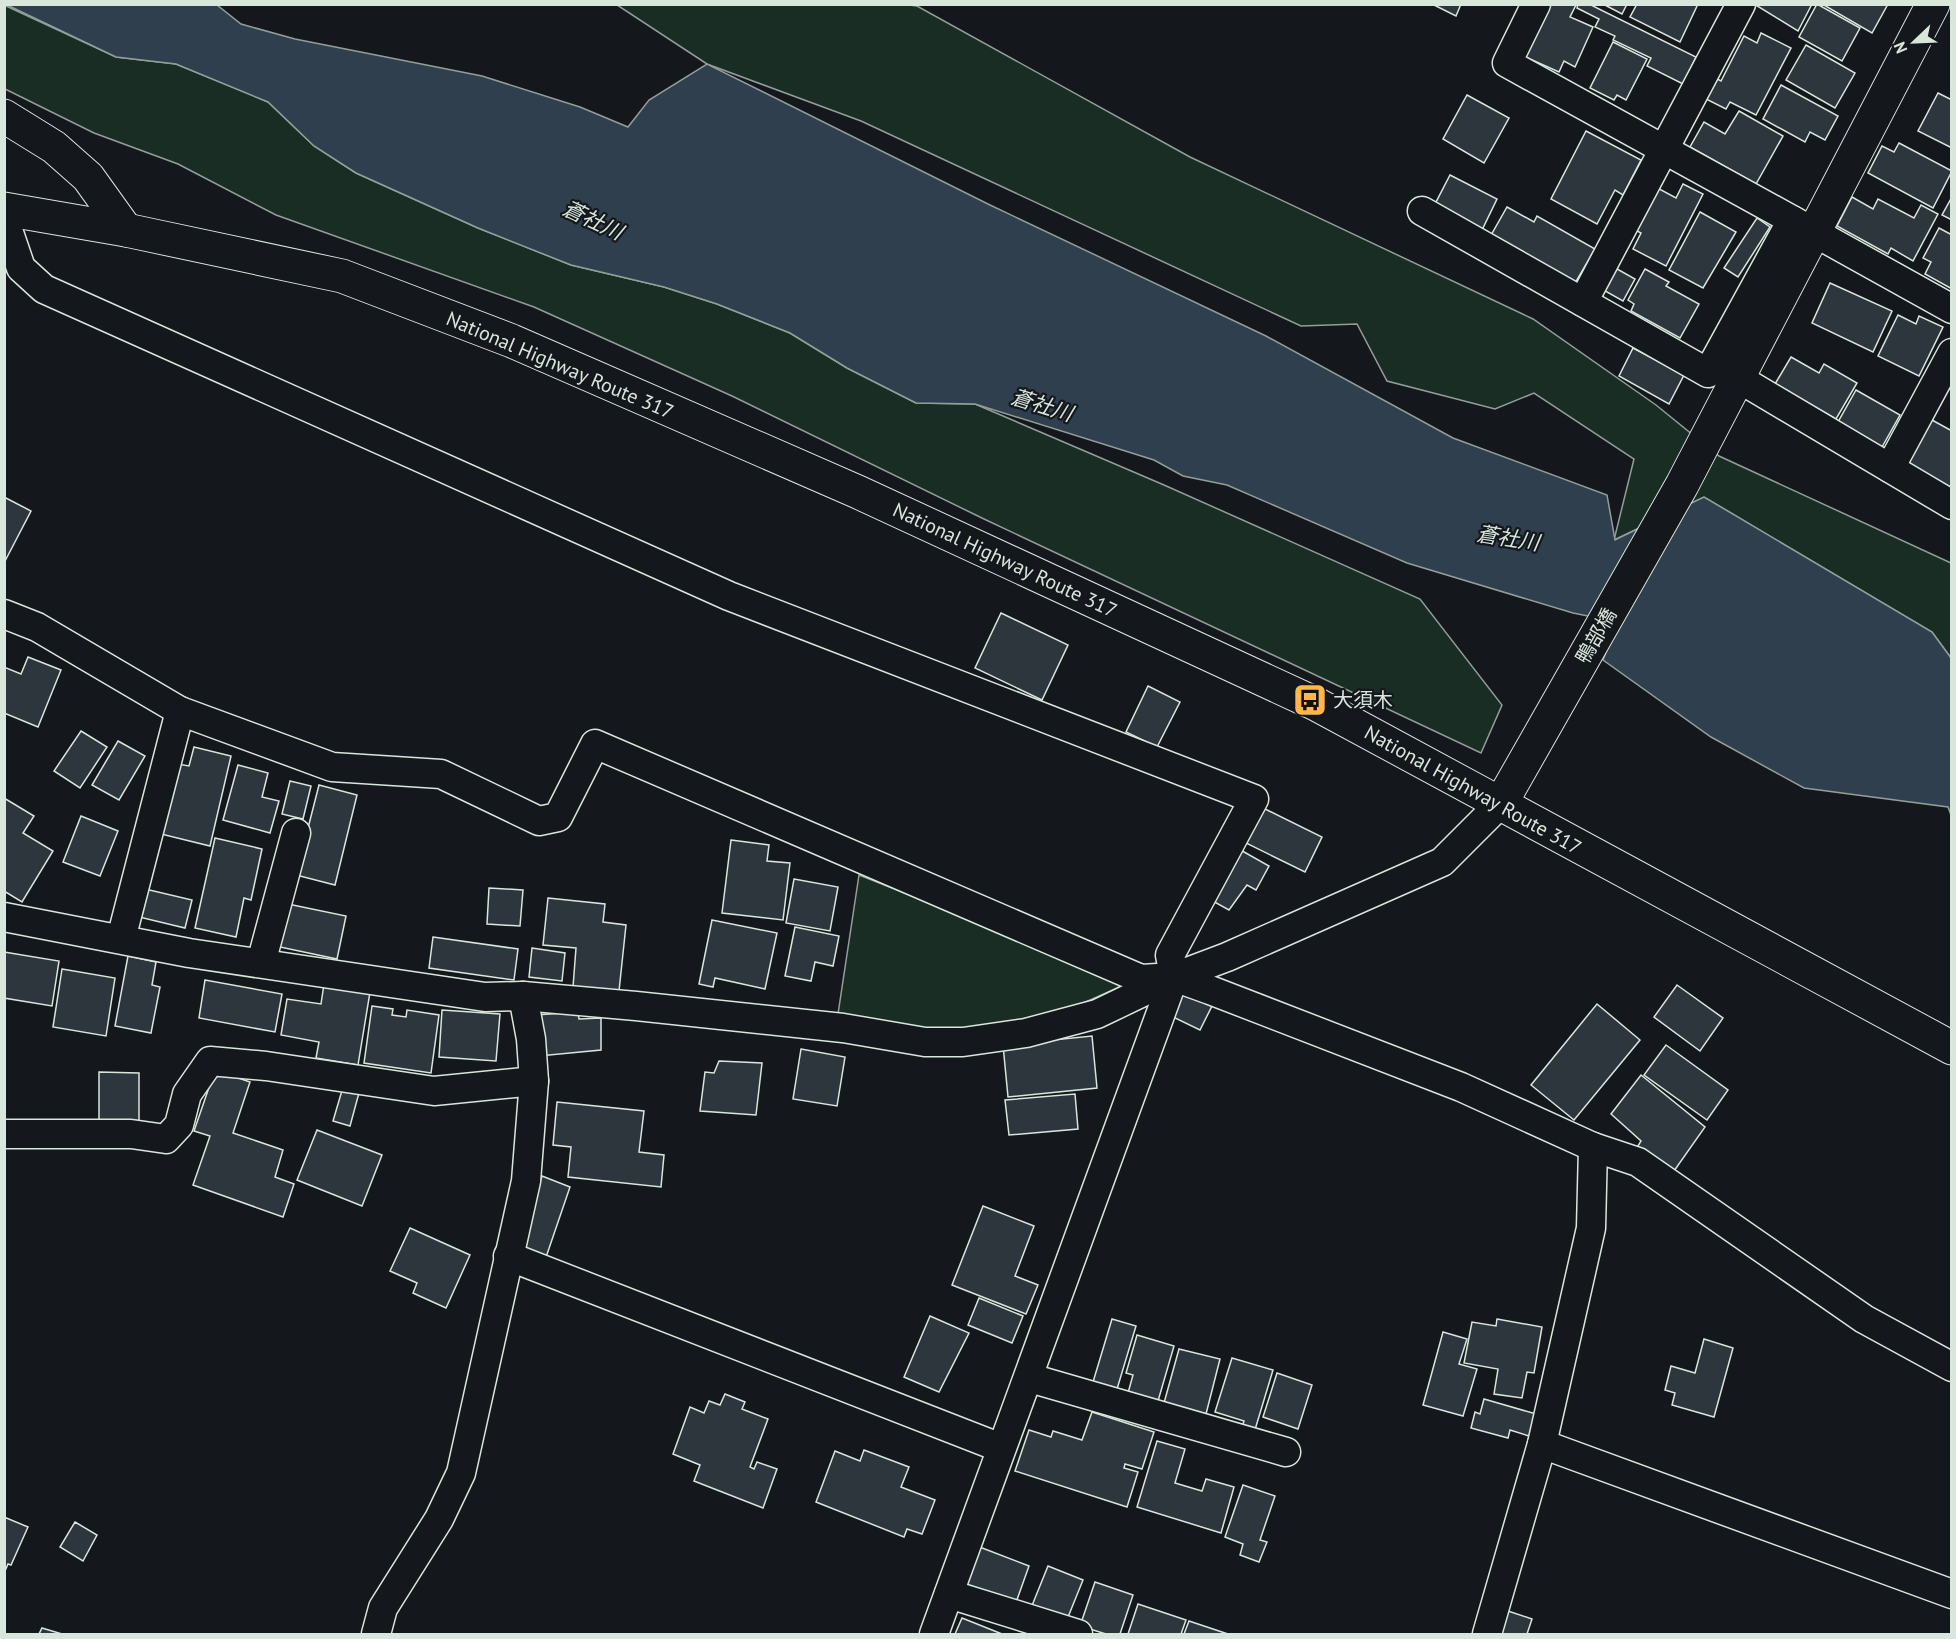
<svg xmlns="http://www.w3.org/2000/svg" width="1956" height="1639" viewBox="0 0 1956 1639" font-family="'PT Sans','Noto Sans JP',sans-serif">
<style>
.green{fill:#1a2d24;stroke:#939e99;stroke-width:1.5}
.water{fill:#2f3f4d;stroke:#939e99;stroke-width:1.5}
.building{fill:#2c363c;stroke:#d8e6dc;stroke-width:1.5}
.lines{fill:none;stroke-linecap:round;stroke-linejoin:round}
.street-casing{stroke:#d8e6dc;stroke-width:31}
.secondary-casing{stroke:#d8e6dc;stroke-width:35}
.highway-casing{stroke:#d8e6dc;stroke-width:35}
.street{stroke:#14181c;stroke-width:28}
.secondary{stroke:#14181c;stroke-width:33}
.highway{stroke:#14181c;stroke-width:33}
.labels{text-anchor:middle;dominant-baseline:central;stroke-width:4.5;stroke-linejoin:round;paint-order:stroke}
.street-label{font-size:20px;fill:#d8e6dc;stroke:#14181c}
.poi-label{font-size:20px;fill:#d8e6dc;stroke:#14181c;text-anchor:start}
.water-label{font-size:21px;font-style:italic;fill:#d8e6dc;stroke:#14181c}
</style>
<rect width="100%" height="100%" fill="#14181c"/>
<g class="green">
<path d="M900,4L917,6L1190,157L1533,319L1656,405L1719,456L1951,563V658L1932,632L1704,497L1614,540L1634,459L1534,393L1495,409L1387,381L1357,324L1301,326L861,121L707,64L617,5Z"/>
<path d="M4,5L116,57L176,64L268,102L314,146L356,173L478,228L571,265L664,287L717,304L790,333L847,368L916,403L975,404L1164,485L1420,599L1502,705L1481,753L984,519L732,396L534,307L276,215L178,164L94,133L5,89Z"/>
<path d="M859,875L1109,973L1129,983L1065,1011L926,1038L838,1014Z"/>
</g>
<path class="water" d="M7,5H217L241,24L295,39L482,76L580,107L628,127L649,100L707,64L990,205L1266,336L1453,438L1607,495L1615,540L1704,497L1932,632L1951,658V815L1948,807L1804,788L1711,737L1603,660L1618,622L1573,613L1407,563L1227,485L1183,476L1154,460L975,404L916,403L847,368L790,333L717,304L664,287L571,265L478,228L356,173L314,146L268,102L176,64L116,57Z"/>
<g class="building">
<path d="M1432,4H1461L1456,16Z"/>
<path d="M1545,4L1576,5L1570,17L1593,27L1575,67L1564,61L1559,72L1521,55Z"/>
<path d="M1578,4H1589L1696,57L1683,84L1647,66L1651,58L1613,40L1615,36L1595,27L1599,19L1577,8Z"/>
<path d="M1603,4H1627L1622,14Z"/>
<path d="M1637,4H1698L1680,42L1630,17Z"/>
<path d="M1754,4H1812L1798,31Z"/>
<path d="M1817,4L1860,28L1842,61L1799,37Z"/>
<path d="M1822,4H1888L1872,33Z"/>
<path d="M1761,33L1791,48L1756,115L1730,102L1726,109L1700,96L1710,75L1721,81L1744,36L1757,43Z"/>
<path d="M1613,42L1647,59L1626,100L1617,95L1614,100L1590,88Z"/>
<path d="M1806,45L1855,73L1835,108L1786,80Z"/>
<path d="M1781,85L1838,116L1825,140L1810,132L1805,142L1763,119Z"/>
<path d="M1938,93L1952,100V148L1918,131Z"/>
<path d="M1467,95L1509,118L1484,163L1443,139Z"/>
<path d="M1739,111L1783,136L1756,184L1690,147L1704,122L1725,134Z"/>
<path d="M1586,131L1641,160L1623,195L1615,190L1597,224L1551,199Z"/>
<path d="M1899,143L1952,171L1933,208L1868,173L1882,146L1894,152Z"/>
<path d="M1450,175L1497,199L1482,230L1434,206Z"/>
<path d="M1683,184L1703,194L1666,266L1633,249L1641,233L1630,227L1652,185L1676,198Z"/>
<path d="M1852,197L1873,209L1878,199L1914,218L1921,205L1938,214L1913,261L1891,248L1888,254L1837,226Z"/>
<path d="M1952,197V220L1942,215Z"/>
<path d="M1507,207L1534,222L1537,216L1595,249L1574,285L1490,237Z"/>
<path d="M1700,212L1736,232L1703,288L1669,270Z"/>
<path d="M1757,218L1770,227L1738,277L1724,268Z"/>
<path d="M1939,228L1952,235V289L1925,274L1931,262L1923,258Z"/>
<path d="M1610,265L1635,279L1623,301L1598,287Z"/>
<path d="M1645,269L1669,282L1666,286L1699,304L1680,338L1631,311L1634,304L1628,300Z"/>
<path d="M1830,283L1892,311L1873,352L1812,323Z"/>
<path d="M1898,315L1916,324L1919,316L1943,327L1919,376L1878,356Z"/>
<path d="M1633,348L1684,375L1669,404L1619,376Z"/>
<path d="M1791,357L1819,373L1824,364L1857,383L1836,419L1775,384Z"/>
<path d="M1856,390L1900,415L1882,447L1838,422Z"/>
<path d="M1932,420L1952,431V488L1908,464Z"/>
<path d="M4,497L31,511L4,563Z"/>
<path d="M1001,613L1068,645L1042,700L975,668Z"/>
<path d="M28,657L61,670L38,727L4,713V667L21,674Z"/>
<path d="M1148,686L1180,702L1157,747L1126,732Z"/>
<path d="M81,731L107,747L80,788L54,771Z"/>
<path d="M118,741L145,756L119,800L92,785Z"/>
<path d="M194,747L231,756L210,846L161,834L178,764L189,766Z"/>
<path d="M238,765L268,773L262,797L279,801L270,833L223,820Z"/>
<path d="M290,781L311,786L303,819L282,814Z"/>
<path d="M319,785L357,795L335,885L296,875Z"/>
<path d="M4,798L34,816L23,833L53,851L22,902L4,891Z"/>
<path d="M1263,808L1322,837L1305,872L1246,843Z"/>
<path d="M81,816L118,831L100,876L63,862Z"/>
<path d="M215,838L262,849L251,900L244,898L236,937L195,928Z"/>
<path d="M731,840L769,845L767,861L790,863L783,920L722,913Z"/>
<path d="M1237,848L1269,866L1256,890L1247,885L1229,910L1209,899Z"/>
<path d="M794,879L838,887L830,931L786,923Z"/>
<path d="M141,888L192,900L185,928L135,916Z"/>
<path d="M489,888L523,890L520,926L487,924Z"/>
<path d="M548,898L605,904L603,922L626,925L619,991L573,987L576,948L543,945Z"/>
<path d="M288,904L346,916L337,959L280,947Z"/>
<path d="M712,920L777,933L765,989L715,978L713,987L699,984Z"/>
<path d="M795,927L839,936L833,966L815,962L811,981L785,976Z"/>
<path d="M433,937L518,949L514,980L429,968Z"/>
<path d="M532,948L565,953L562,981L529,977Z"/>
<path d="M4,952L59,961L52,1006L4,998Z"/>
<path d="M128,956L156,962L152,985L160,987L151,1033L115,1026Z"/>
<path d="M62,969L115,978L106,1036L53,1027Z"/>
<path d="M205,980L282,994L275,1032L199,1018Z"/>
<path d="M1185,983L1216,998L1200,1030L1169,1015Z"/>
<path d="M324,984L370,992L358,1065L316,1058L319,1042L281,1035L287,999L321,1004Z"/>
<path d="M1677,985L1723,1018L1700,1051L1654,1017Z"/>
<path d="M1597,1004L1640,1040L1574,1120L1531,1085Z"/>
<path d="M372,1006L393,1009L392,1015L406,1017L407,1010L439,1015L431,1073L364,1063Z"/>
<path d="M442,1010L500,1014L496,1061L439,1057Z"/>
<path d="M578,1012L579,1019L601,1018V1050L539,1056L535,1015Z"/>
<path d="M1092,1036L1097,1088L1008,1097L1003,1045Z"/>
<path d="M1666,1045L1728,1090L1707,1120L1644,1075Z"/>
<path d="M801,1049L845,1057L837,1106L793,1099Z"/>
<path d="M719,1061L762,1063L756,1115L700,1111L705,1072L714,1073Z"/>
<path d="M215,1070L250,1082L233,1133L283,1150L275,1177L294,1184L283,1217L193,1185L210,1136L194,1131Z"/>
<path d="M99,1072L139,1073V1121H99Z"/>
<path d="M1641,1075L1705,1127L1674,1171L1635,1151L1641,1141L1611,1114Z"/>
<path d="M343,1087L359,1093L350,1126L333,1121Z"/>
<path d="M1075,1094L1078,1129L1009,1135L1005,1100Z"/>
<path d="M557,1102L644,1111L639,1152L664,1155L661,1187L568,1177L571,1147L553,1145Z"/>
<path d="M317,1130L382,1155L362,1206L297,1180Z"/>
<path d="M542,1176L570,1187L543,1266L520,1249Z"/>
<path d="M983,1206L1034,1226L1015,1276L1038,1285L1026,1314L952,1285Z"/>
<path d="M410,1228L470,1255L446,1308L413,1293L417,1283L390,1271Z"/>
<path d="M979,1298L1023,1316L1012,1343L968,1325Z"/>
<path d="M930,1316L969,1333L939,1392L904,1377Z"/>
<path d="M1112,1319L1136,1326L1117,1389L1093,1382Z"/>
<path d="M1497,1319L1542,1327L1534,1373L1527,1372L1522,1398L1494,1394L1498,1369L1464,1363L1472,1322L1496,1326Z"/>
<path d="M1443,1332L1467,1339L1459,1364L1477,1369L1463,1416L1423,1405Z"/>
<path d="M1137,1335L1174,1346L1158,1401L1128,1393L1133,1375L1126,1373Z"/>
<path d="M1704,1339L1733,1348L1714,1417L1672,1405L1675,1393L1665,1390L1671,1366L1695,1373Z"/>
<path d="M1179,1349L1220,1359L1206,1414L1164,1403Z"/>
<path d="M1232,1358L1273,1370L1254,1433L1241,1430L1244,1421L1215,1412Z"/>
<path d="M1277,1373L1312,1385L1298,1429L1263,1417Z"/>
<path d="M725,1394L745,1402L742,1409L768,1419L750,1467L754,1469L757,1462L777,1469L763,1508L694,1481L700,1465L673,1454L690,1407L704,1413L709,1401L720,1405Z"/>
<path d="M1484,1399L1536,1414L1529,1436L1510,1430L1508,1438L1471,1428L1475,1412L1480,1414Z"/>
<path d="M1092,1412L1154,1432L1142,1469L1125,1464L1124,1468L1138,1472L1127,1507L1015,1471L1029,1430L1051,1437L1053,1431L1082,1440Z"/>
<path d="M1157,1441L1185,1449L1175,1483L1202,1491L1206,1479L1234,1487L1221,1533L1137,1507Z"/>
<path d="M864,1450L909,1467L901,1487L935,1500L922,1534L907,1529L904,1537L816,1502L835,1451L860,1461Z"/>
<path d="M1243,1485L1275,1496L1260,1540L1267,1542L1259,1562L1240,1555L1243,1544L1225,1537Z"/>
<path d="M4,1517L28,1527L11,1565L8,1564L5,1571Z"/>
<path d="M75,1522L97,1535L83,1561L60,1547Z"/>
<path d="M977,1546L1029,1566L1014,1608L1004,1598L963,1583Z"/>
<path d="M1048,1566L1083,1580L1066,1622L1031,1608Z"/>
<path d="M1095,1582L1133,1595L1120,1634H1106L1080,1626Z"/>
<path d="M1138,1604L1186,1620L1181,1634H1128Z"/>
<path d="M1499,1608L1532,1619L1527,1634H1491Z"/>
<path d="M962,1618L1002,1634H955Z"/>
<path d="M1189,1621L1228,1634H1184Z"/>
<path d="M42,1628L62,1634H39Z"/>
</g>
<g class="lines">
<defs>
<g id="street">
<path d="M1536,4L1507,63L1792,220"/>
<path d="M1422,211L1708,373L1792,220L1952,309"/>
<path d="M4,218L21,268L44,289L729,596L1254,799L1170,955L1174,977L934,1634"/>
<path d="M1583,302L1741,4"/>
<path d="M1738,378L1952,505"/>
<path d="M1890,468L1952,353"/>
<path d="M4,614L37,627L180,711L332,767L441,774L539,821L558,817L595,744L1141,979L1174,977L1210,990L1461,1087L1593,1147L1638,1162L1864,1319L1952,1367"/>
<path d="M4,917L189,953L485,997L523,996L636,1006L843,1028L925,1042H963L1026,1033L1097,1014L1174,977L1227,957L1442,862L1501,803"/>
<path d="M121,939L180,711"/>
<path d="M261,963L296,833"/>
<path d="M523,996L531,1039L534,1081"/>
<path d="M4,1134H131L166,1139L179,1125L187,1094L210,1061L266,1066L434,1091L534,1081L526,1181L461,1473L439,1519L383,1608L376,1634"/>
<path d="M508,1256L1001,1448"/>
<path d="M1030,1378L1286,1452"/>
<path d="M1542,1444L1952,1594"/>
<path d="M949,1594L1078,1634"/>
<path d="M1487,1634L1542,1444L1591,1228L1593,1147"/>
</g>
<g id="secondary">
<path d="M4,116L54,147L88,177L126,230"/>
<path d="M1501,803L1682,485L1933,4"/>
</g>
<path id="highway" d="M4,209L126,230L342,276L512,341L858,492L1316,704L1952,1048"/>
</defs>
<use href="#street" class="street-casing"/>
<use href="#secondary" class="secondary-casing"/>
<use href="#highway" class="highway-casing"/>
<use href="#street" class="street"/>
<use href="#secondary" class="secondary"/>
<use href="#highway" class="highway"/>
</g>
<defs>
<symbol id="bus-square" viewBox="-11 -11 22 22"><rect x="-9" y="-9" width="18" height="18" rx="4" fill="#ffb74d" stroke="#14181c"/><path d="M-5-6H5V4H4V6H2V4H-2V6H-4V4H-5ZM-3.5-4V0h7V-4ZM-3.5 1.2v1.5H-2V1.2ZM2 1.2v1.5H3.5V1.2Z" fill="#111"/></symbol>
</defs>
<g fill-rule="evenodd">
<use href="#bus-square" x="1291" y="681" width="38" height="38"/>
</g>
<g class="labels">
<g class="street-label">
<text transform="translate(560 365) rotate(23)">National Highway Route 317</text>
<text transform="translate(1005 560) rotate(25)">National Highway Route 317</text>
<text transform="translate(1596 636) rotate(-60)">鴨部橋</text>
<text transform="translate(1473 790) rotate(29)">National Highway Route 317</text>
</g>
<g class="poi-label">
<text x="1333" y="700">大須木</text>
</g>
<g class="water-label">
<text transform="translate(593 220) rotate(25)">蒼社川</text>
<text transform="translate(1042 405) rotate(17)">蒼社川</text>
<text transform="translate(1508 538) rotate(9)">蒼社川</text>
</g>
</g>
<rect width="1956" height="1639" fill="none" stroke="#d8e6dc" stroke-width="12"/>
<g transform="translate(1914 42) rotate(247)" stroke="#14181c" stroke-width="4.5" paint-order="stroke">
<path d="M0-4.5L10 22L0 15L-10 22Z" fill="#d8e6dc"/>
<text y="-9" font-size="16" font-weight="bold" text-anchor="middle" fill="#d8e6dc">N</text>
</g>
</svg>
